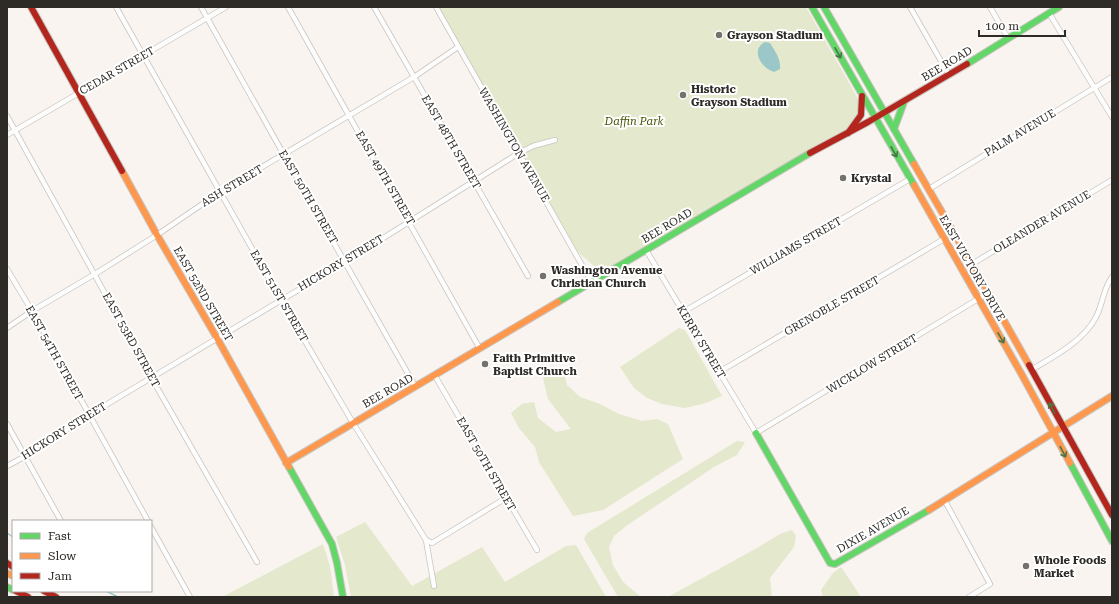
<svg xmlns="http://www.w3.org/2000/svg" width="1119" height="604" viewBox="0 0 1119 604" font-family="'Roboto Serif',serif">
<style>
.green{fill:#e4e8cc}
.water{fill:#9bc7c8}
.lines{fill:none;stroke-linecap:round;stroke-linejoin:round}
.stream{stroke:#9bc7c8;stroke-width:1.5}
.street-casing{stroke:#c8c4bf;stroke-width:6}
.fast-casing{stroke:#c8c4bf;stroke-width:8}
.slow-casing{stroke:#c8c4bf;stroke-width:8}
.jam-casing{stroke:#c8c4bf;stroke-width:8}
.street{stroke:#fefdfd;stroke-width:4.5}
.fast{stroke:#63d668;stroke-width:6}
.slow{stroke:#ff974d;stroke-width:6}
.jam{stroke:#b3261e;stroke-width:6}
.oneway{stroke:#467744}
.poi-dot{fill:#75716c;stroke:#fff;stroke-width:1.5}
.labels{text-anchor:middle;dominant-baseline:central;stroke-width:4;stroke-linejoin:round;paint-order:stroke}
.poi-label{font-size:11px;font-weight:bold;fill:#2e2a26;stroke:#fff;text-anchor:start}
.street-label{font-size:11px;fill:#2e2a26;stroke:#fff}
.park-label{font-size:11px;font-style:italic;fill:#455303;stroke:#fff}
</style>
<rect width="100%" height="100%" fill="#f9f4ef"/>
<g class="green">
<path d="M438,7H806L857,97L860,106V111L853,124L837,137L795,158L727,198L632,255L604,270L599,269L595,267L578,252Z"/>
<path d="M679,328L685,330L722,396L706,403L685,408L662,404L647,398L634,388L620,367Z"/>
<path d="M552,370L564,373L567,385L580,397L600,404L619,414L642,421L657,419L668,424L683,459L603,510L573,516L539,462L535,447L519,428L511,413L522,404L534,402L538,418L556,432L571,429L548,399L543,378Z"/>
<path d="M737,441L745,442L737,455L714,467L626,526L614,536L609,547L613,565L623,582L641,597H618L584,539L587,533Z"/>
<path d="M365,522L412,586L482,547L505,582L566,546L576,545L606,597H351L345,565L336,537Z"/>
<path d="M792,530L796,536L794,547L770,578L772,597H668L757,548L780,534Z"/>
<path d="M323,544L330,566L334,597H222Z"/>
<path d="M841,567L861,597H823L821,590L833,573Z"/>
</g>
<path class="water" d="M765,42L770,43C775,51 781,59 780,69L774,72C761,68 750,50 765,42Z"/>
<g class="lines">
<g class="stream">
<path d="M7,533L13,537"/>
<path d="M106,591L118,597"/>
<path d="M1110,597L1112,596"/>
</g>
<defs>
<g id="street">
<path d="M116,7L281,300L353,423L426,540L434,586"/>
<path d="M201,7L284,155L415,386"/>
<path d="M288,7L480,349"/>
<path d="M374,7L528,276"/>
<path d="M436,7L592,283"/>
<path d="M910,7L949,75"/>
<path d="M990,7L1008,38"/>
<path d="M1049,13L1112,117"/>
<path d="M7,116L151,377L257,562"/>
<path d="M7,135L226,7"/>
<path d="M929,189L1112,77"/>
<path d="M646,250L756,433L988,293"/>
<path d="M972,264L1112,180"/>
<path d="M7,269L32,311L148,521"/>
<path d="M683,312L910,179"/>
<path d="M7,328L32,311L95,274L157,235L220,192L414,77L458,47"/>
<path d="M1031,370C1053,357 1084,341 1096,317C1103,304 1103,289 1112,277"/>
<path d="M719,372L944,239"/>
<path d="M435,376L537,550"/>
<path d="M7,424L61,521"/>
<path d="M7,466L24,457L89,415L345,262L519,153L533,146L555,140"/>
<path d="M945,501L990,584L969,597"/>
<path d="M151,527L190,597"/>
<path d="M426,540L432,543L506,498"/>
</g>
<g id="fast">
<path d="M812,7L914,185"/>
<path d="M824,7L914,164"/>
<path d="M967,64L1059,7"/>
<path d="M894,129L904,102"/>
<path d="M558,302L810,153"/>
<path d="M756,433L830,563L835,564L929,510"/>
<path d="M1070,463L1112,541"/>
<path d="M289,467L332,544L337,563L343,597"/>
<path d="M7,587L13,590"/>
</g>
<g id="slow">
<path d="M914,164L972,264L1029,365"/>
<path d="M122,171L157,235L217,338L289,467"/>
<path d="M914,185L1022,375L1070,463"/>
<path d="M286,463L558,302"/>
<path d="M929,510L1112,396"/>
<path d="M7,573L13,576"/>
</g>
<g id="jam">
<path d="M31,7L122,171"/>
<path d="M848,133L861,115L862,96"/>
<path d="M810,153L868,122L967,64"/>
<path d="M1029,365L1112,515"/>
<path d="M7,563L13,567"/>
<path d="M16,591L28,597"/>
<path d="M44,591L56,597"/>
</g>
</defs>
<use href="#street" class="street-casing"/>
<use href="#fast" class="fast-casing"/>
<use href="#slow" class="slow-casing"/>
<use href="#jam" class="jam-casing"/>
<use href="#street" class="street"/>
<use href="#fast" class="fast"/>
<use href="#slow" class="slow"/>
<use href="#jam" class="jam"/>
</g>
<defs><path id="oneway-shaft" d="M-6 0H5M1.5-3L5.5 0L1.5 3" fill="none" stroke-width="1.6" stroke-linecap="round" stroke-linejoin="round"/></defs>
<g class="oneway">
<use href="#oneway-shaft" transform="translate(838 53) rotate(60)"/>
<use href="#oneway-shaft" transform="translate(894 152) rotate(61)"/>
<use href="#oneway-shaft" transform="translate(1001 338) rotate(60)"/>
<use href="#oneway-shaft" transform="translate(1052 408) rotate(-118)"/>
<use href="#oneway-shaft" transform="translate(1063 452) rotate(62)"/>
</g>
<g class="poi-dot">
<circle cx="719" cy="35" r="4"/>
<circle cx="683" cy="95" r="4"/>
<circle cx="843" cy="178" r="4"/>
<circle cx="543" cy="276" r="4"/>
<circle cx="485" cy="364" r="4"/>
<circle cx="1026" cy="566" r="4"/>
</g>
<g class="labels">
<g class="poi-label">
<text x="727" y="35">Grayson Stadium</text>
<text x="691" y="89">Historic<tspan x="691" dy="13">Grayson Stadium</tspan></text>
<text x="851" y="178">Krystal</text>
<text x="551" y="270">Washington Avenue<tspan x="551" dy="13">Christian Church</tspan></text>
<text x="493" y="358">Faith Primitive<tspan x="493" dy="13">Baptist Church</tspan></text>
<text x="1034" y="560">Whole Foods<tspan x="1034" dy="13">Market</tspan></text>
</g>
<g class="street-label">
<text transform="translate(947 64) rotate(-31)">BEE ROAD</text>
<text transform="translate(117 71) rotate(-30)">CEDAR STREET</text>
<text transform="translate(1020 133) rotate(-31)">PALM AVENUE</text>
<text transform="translate(451 142) rotate(60)">EAST 48TH STREET</text>
<text transform="translate(514 145) rotate(60)">WASHINGTON AVENUE</text>
<text transform="translate(385 178) rotate(60)">EAST 49TH STREET</text>
<text transform="translate(232 186) rotate(-31)">ASH STREET</text>
<text transform="translate(308 197) rotate(60)">EAST 50TH STREET</text>
<text transform="translate(1042 222) rotate(-31)">OLEANDER AVENUE</text>
<text transform="translate(667 226) rotate(-31)">BEE ROAD</text>
<text transform="translate(796 246) rotate(-30)">WILLIAMS STREET</text>
<text transform="translate(341 263) rotate(-31)">HICKORY STREET</text>
<text transform="translate(972 268) rotate(60)">EAST VICTORY DRIVE</text>
<text transform="translate(203 294) rotate(60)">EAST 52ND STREET</text>
<text transform="translate(279 296) rotate(60)">EAST 51ST STREET</text>
<text transform="translate(832 306) rotate(-30)">GRENOBLE STREET</text>
<text transform="translate(131 340) rotate(61)">EAST 53RD STREET</text>
<text transform="translate(701 342) rotate(59)">KERRY STREET</text>
<text transform="translate(54 353) rotate(61)">EAST 54TH STREET</text>
<text transform="translate(872 364) rotate(-31)">WICKLOW STREET</text>
<text transform="translate(388 391) rotate(-30)">BEE ROAD</text>
<text transform="translate(64 431) rotate(-32)">HICKORY STREET</text>
<text transform="translate(486 464) rotate(60)">EAST 50TH STREET</text>
<text transform="translate(873 530) rotate(-30)">DIXIE AVENUE</text>
</g>
<g class="park-label">
<text x="634" y="121">Daffin Park</text>
</g>
</g>
<rect width="1119" height="604" fill="none" stroke="#2e2a26" stroke-width="16"/>
<rect x="12" y="520" width="140" height="72" fill="#ffffff" stroke="#abaaa8"/>
<rect x="20" y="533" width="20" height="6" fill="#63d668" stroke="#abaaa8"/>
<text x="48" y="540" font-size="12" fill="#2e2a26">Fast</text>
<rect x="20" y="553" width="20" height="6" fill="#ff974d" stroke="#abaaa8"/>
<text x="48" y="560" font-size="12" fill="#2e2a26">Slow</text>
<rect x="20" y="573" width="20" height="6" fill="#b3261e" stroke="#abaaa8"/>
<text x="48" y="580" font-size="12" fill="#2e2a26">Jam</text>
<path d="M979 30v6h86v-6" fill="none" stroke="#2e2a26" stroke-width="2"/>
<text x="985" y="30" font-size="12" fill="#2e2a26" stroke="#ffffff" stroke-width="3" paint-order="stroke">100 m</text>
</svg>
